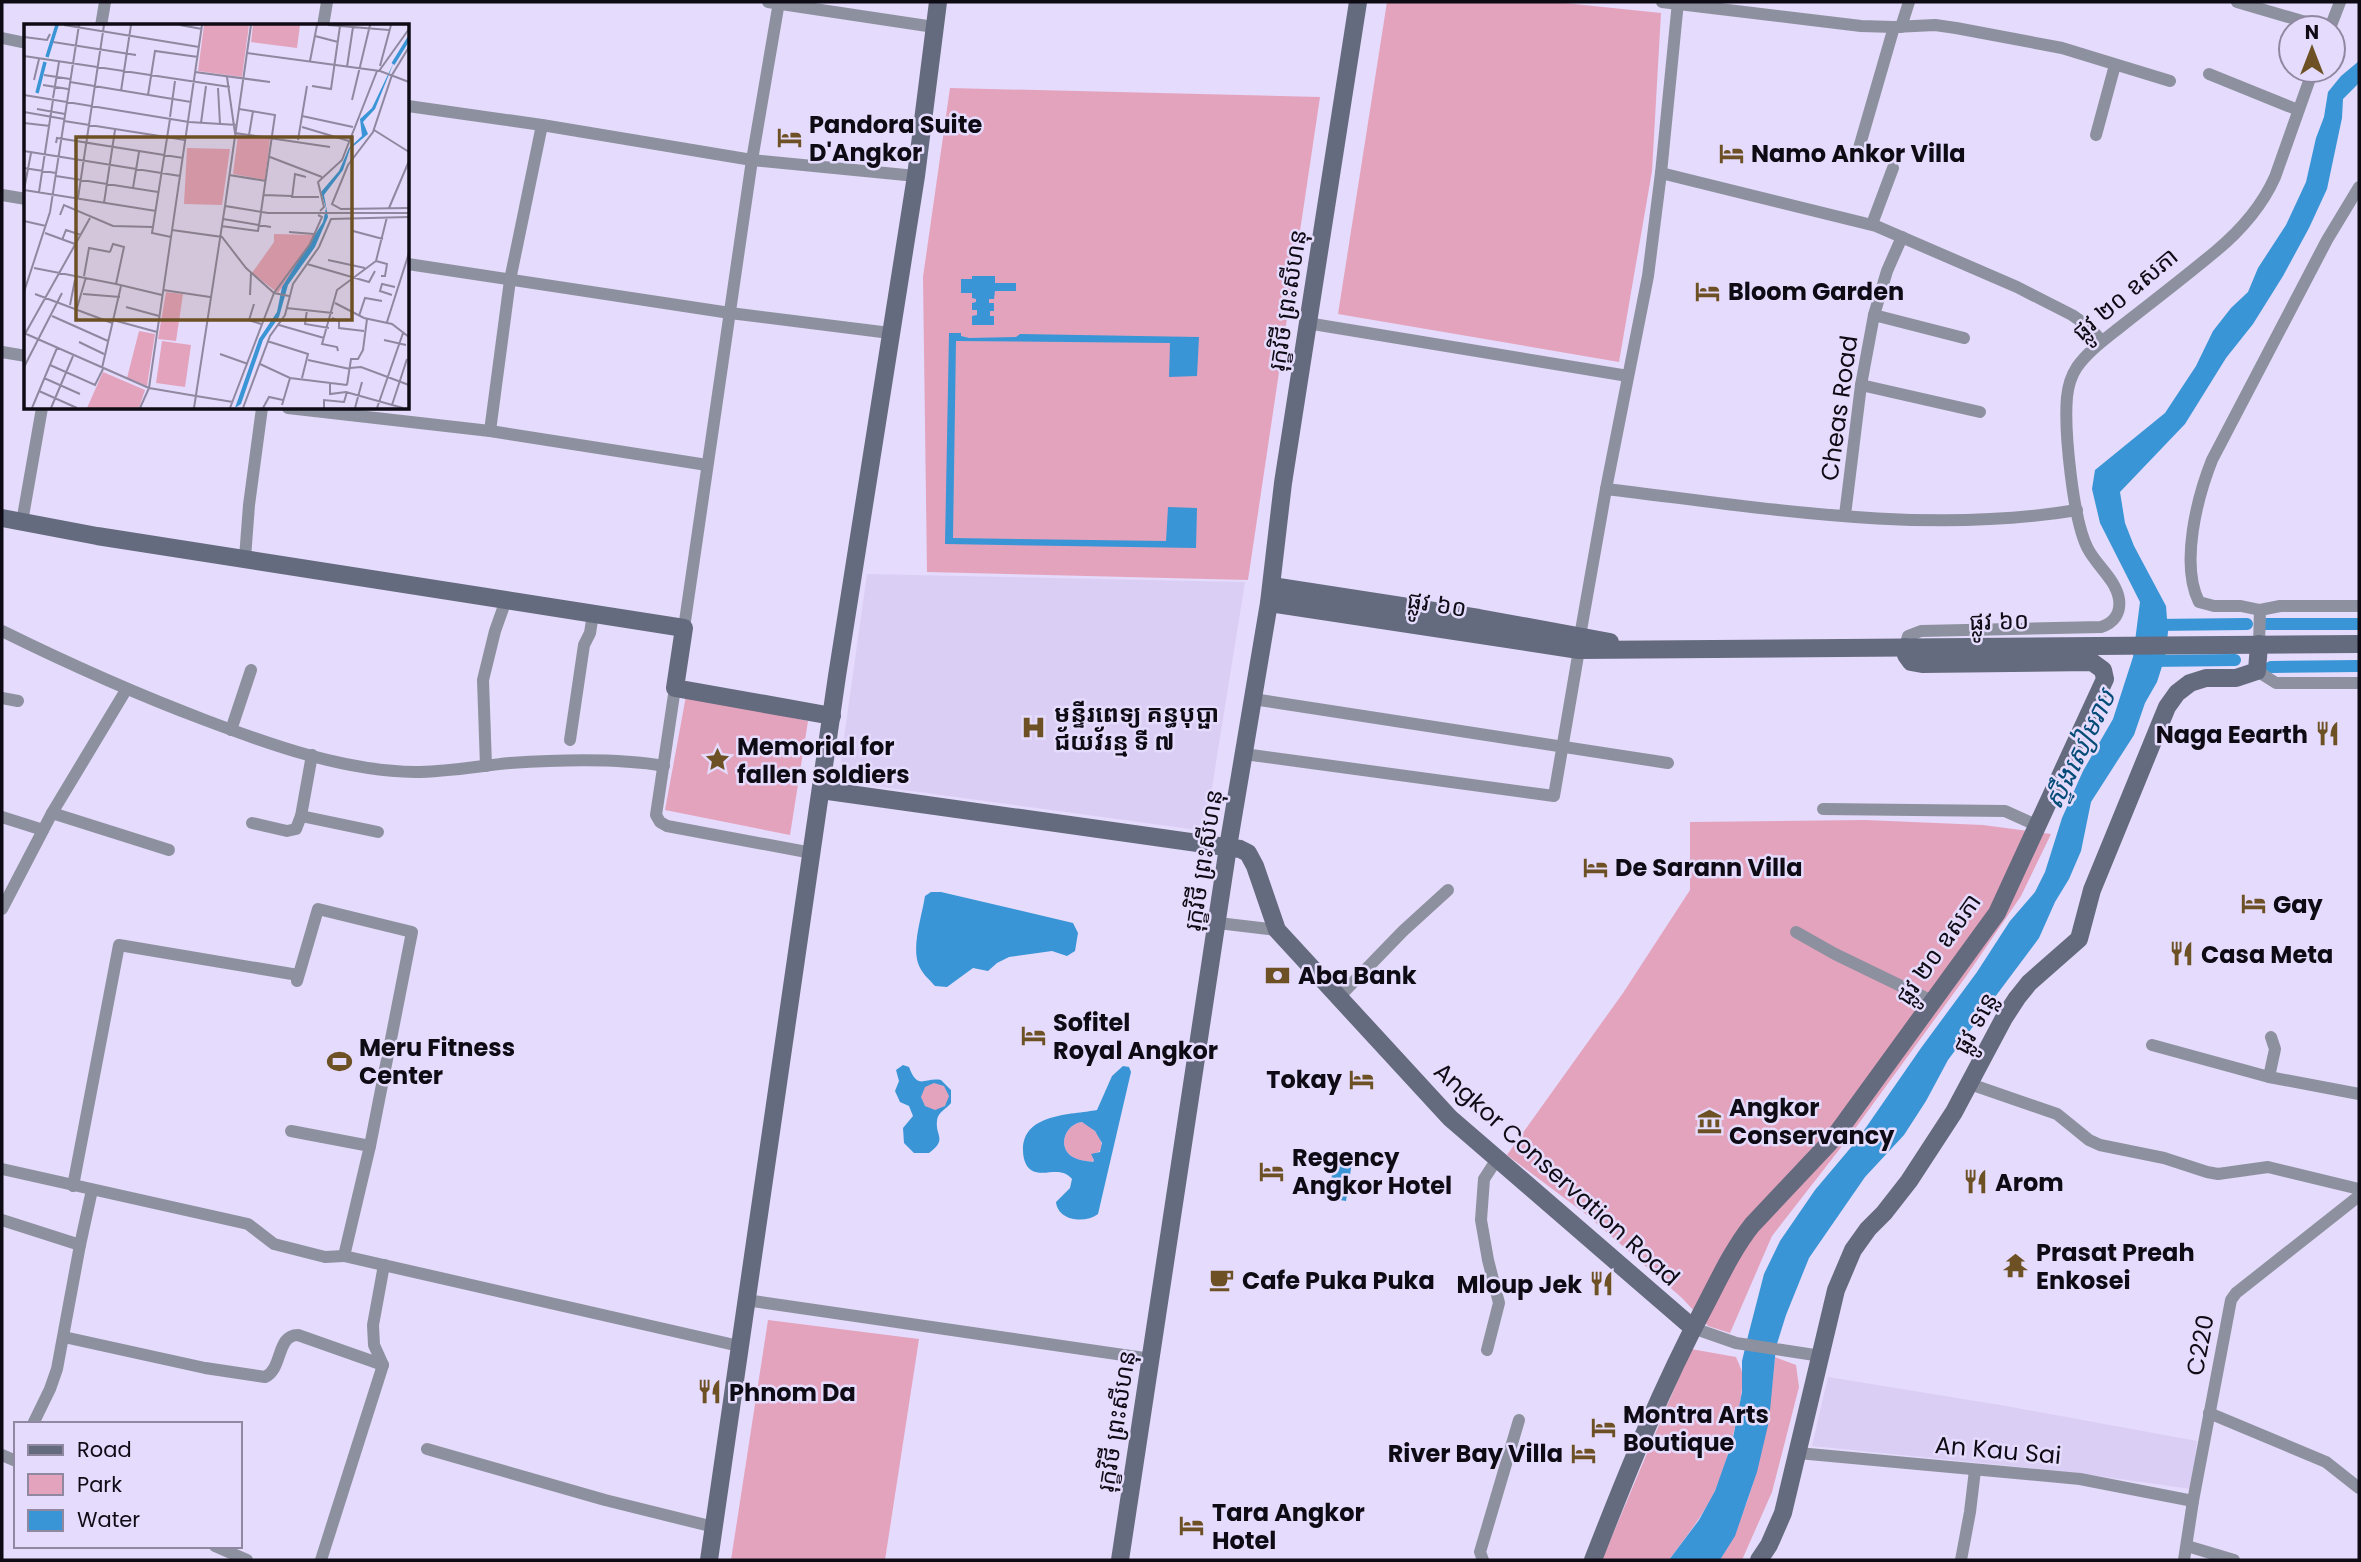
<svg xmlns="http://www.w3.org/2000/svg" width="2361" height="1562" viewBox="0 0 2361 1562" font-family="Poppins,'Noto Sans Khmer',sans-serif">
<style>
.built{fill:#dacef5}
.green{fill:#e4a3bd}
.water{fill:#3995d6;fill-rule:evenodd}
.lines{fill:none;stroke-linecap:round;stroke-linejoin:round}
.canal{stroke:#3995d6;stroke-width:12}
.street{stroke:#8d919f;stroke-width:12}
.secondary{stroke:#656b7e;stroke-width:18}
.labels{text-anchor:middle;dominant-baseline:central;stroke-width:5;stroke-linejoin:round;paint-order:stroke}
.poi-label{font-size:24px;font-weight:bold;fill:#0e0b15;stroke:#e5dbfc;text-anchor:start}
.street-label{font-size:24px;fill:#0e0b15;stroke:#e5dbfc}
.water-label{font-size:26px;font-style:italic;fill:#044c77;stroke:#e5dbfc}
.inset-river{fill:none;stroke:#3995d6;stroke-width:3.5}
.inset-road{fill:none;stroke:#8f88a0;stroke-width:2}
.view{fill:#6d5124;fill-opacity:0.15;stroke:#6d5124;stroke-width:3.5}
.inset-edge{fill:none;stroke:#0e0b15;stroke-width:3.5}
</style>
<rect width="100%" height="100%" fill="#e5dbfc"/>
<g class="built">
<path d="M867,574L1245,582L1205,831L838,781Z"/>
<path d="M1828,1377L2006,1406L2197,1441L2191,1489L2070,1472L1812,1446Z"/>
</g>
<g class="green">
<path d="M1387,2H1555L1661,13L1652,171L1619,362L1338,314Z"/>
<path d="M950,88L1320,97L1248,580L927,572L923,277Z"/>
<path d="M686,696L808,721L790,835L665,810Z"/>
<path d="M1865,820L1983,825L2051,834L2021,896L1967,975L1846,1141L1772,1236L1730,1333L1708,1326L1682,1298L1587,1215L1507,1155L1623,993L1690,890V822Z"/>
<circle cx="935" cy="1096" r="14"/>
<path d="M1082,1122C1093,1127 1103,1137 1102,1150L1096,1153L1093,1162C1086,1161 1077,1160 1071,1156C1057,1145 1066,1124 1082,1122Z"/>
<path d="M768,1320L919,1339L885,1560H731Z"/>
<path d="M1691,1349L1736,1357C1738,1362 1741,1368 1742,1372C1746,1395 1725,1471 1714,1493C1702,1517 1685,1538 1669,1560H1602Z"/>
<path d="M1775,1357L1796,1365L1799,1387L1772,1492L1742,1560H1720C1757,1498 1768,1428 1775,1357Z"/>
</g>
<g class="water">
<path d="M2359,61V83L2343,99L2342,118L2327,189L2309,228L2283,276L2253,324L2226,358L2185,424L2120,492L2125,523L2134,546L2166,606L2168,632L2165,657L2157,682L2145,703L2134,735L2091,802L2081,851L2069,879L2055,902L2039,938L1948,1060L1926,1101L1904,1135L1865,1177L1809,1258L1786,1315L1776,1347L1769,1421L1757,1472L1735,1536L1720,1560H1669L1699,1520L1715,1491L1732,1443L1742,1392V1361L1748,1336L1764,1274L1780,1241L1815,1190L1858,1139L1921,1048L1977,972L2010,921L2035,892L2045,872L2062,818L2083,771L2113,719L2133,657L2140,602L2100,523L2092,489L2095,470L2165,413L2196,366L2213,331L2231,308L2248,292L2258,268L2286,225L2306,182L2316,138L2324,117L2328,92L2341,76Z"/>
<path d="M972,276H995V283H1016V291H995L994,299H989V303H994V311H990V316H994V325H972V316L977,315V310H972V303L976,302V299L972,298V293H961V279H972Z"/>
<path d="M949,333H961V336L969,338L1016,337L1020,334L1199,337L1197,376L1169,377L1170,343L956,341L953,538L1166,541L1168,507L1197,508L1196,548L945,544Z"/>
<path d="M931,892H941L1073,923L1078,933L1075,951L1067,956L1052,951L1009,957L997,963L988,971L973,968L947,987L935,986C929,979 921,973 918,963C912,944 922,916 925,896Z"/>
<path d="M903,1065L909,1067C918,1091 924,1077 941,1080L951,1090V1103C946,1109 937,1113 937,1121C935,1136 948,1139 929,1153H914L904,1143L903,1128L913,1116L909,1106L900,1102L895,1091L899,1081L896,1070ZM934,1083L944,1086L949,1096L945,1106L935,1110L925,1106L921,1097L925,1087Z"/>
<path d="M1123,1066L1129,1067L1131,1072L1098,1214C1085,1224 1058,1221 1056,1202L1070,1188L1072,1179C1060,1165 1044,1178 1031,1170C1025,1166 1023,1157 1023,1150C1023,1113 1071,1115 1097,1110L1112,1076ZM1082,1122L1095,1131L1102,1143L1100,1152L1091,1154L1094,1160L1093,1162C1086,1161 1077,1160 1071,1156C1057,1145 1066,1124 1082,1122Z"/>
<path d="M1334,1159L1352,1162L1346,1201L1340,1200L1338,1195L1334,1199L1329,1198Z"/>
</g>
<g class="lines">
<g class="canal">
<path d="M2264,624H2359"/>
<path d="M2153,625L2247,624"/>
<path d="M2148,661L2235,660"/>
<path d="M2271,667L2359,666"/>
</g>
<g class="street">
<path d="M768,2L934,27"/>
<path d="M1662,2L1861,26L1894,27L1935,25L1956,28L2062,48L2170,81"/>
<path d="M2237,2L2326,28"/>
<path d="M101,26L105,2"/>
<path d="M323,26L327,2"/>
<path d="M1901,27L1909,2"/>
<path d="M2330,28L2340,2"/>
<path d="M2,38L26,43"/>
<path d="M2209,74L2298,110"/>
<path d="M408,106L542,125L752,160L916,176"/>
<path d="M2096,135L2115,65"/>
<path d="M1859,148L1894,27"/>
<path d="M1661,173L1876,226L2017,287L2072,315L2088,326L2102,341"/>
<path d="M2359,187L2327,240L2212,460C2197,498 2180,564 2199,602L2214,606H2241L2260,610L2280,606H2359"/>
<path d="M2,195L26,199"/>
<path d="M1872,224L1893,168"/>
<path d="M408,264L730,313L890,333"/>
<path d="M1874,315L1887,271L1902,237"/>
<path d="M1307,323L1628,376"/>
<path d="M2,352L26,356"/>
<path d="M1861,385L1980,412"/>
<path d="M288,408L490,431L707,465"/>
<path d="M490,431L510,280L542,125"/>
<path d="M1606,489C1759,507 1924,536 2077,510"/>
<path d="M1845,515L1861,385L1874,315L1964,338"/>
<path d="M22,522L42,408"/>
<path d="M245,558L249,505L262,408"/>
<path d="M684,628L752,160L779,2"/>
<path d="M2,631C69,664 136,694 205,720C271,745 344,771 415,772C447,772 479,766 510,763C556,760 618,758 664,766"/>
<path d="M1580,636L1606,489L1648,276L1661,173L1678,2"/>
<path d="M2259,644L2260,610"/>
<path d="M1905,647L1908,636L1921,631L2101,627C2114,623 2121,613 2119,599C2116,580 2097,566 2088,549C2073,521 2064,430 2067,397C2068,387 2071,376 2077,367C2089,350 2108,337 2124,324C2155,300 2186,276 2216,251C2240,231 2262,206 2275,177L2313,70"/>
<path d="M2257,671L2276,683H2359"/>
<path d="M675,688L656,815L660,822L667,826L812,853"/>
<path d="M2,698L18,701"/>
<path d="M1253,699L1668,763"/>
<path d="M231,730L251,670"/>
<path d="M570,740L584,645L590,633L593,614"/>
<path d="M1244,754L1554,796L1579,650"/>
<path d="M486,766L483,680L495,631L506,600"/>
<path d="M1823,809L2005,811L2036,825"/>
<path d="M52,813L169,850"/>
<path d="M301,816L378,832"/>
<path d="M2,817L43,830"/>
<path d="M252,823L287,831L296,829L301,816L312,755"/>
<path d="M2,909L52,813L126,690"/>
<path d="M1218,923L1277,930"/>
<path d="M1796,932L1835,954L1932,1001"/>
<path d="M297,981L318,909L412,932L370,1146L344,1256L739,1346"/>
<path d="M1339,997L1403,931L1448,890"/>
<path d="M2152,1045L2269,1077L2359,1094"/>
<path d="M2269,1077L2275,1049L2271,1037"/>
<path d="M1970,1084L2057,1114L2089,1140L2100,1145L2164,1158L2207,1172L2218,1174L2268,1167L2359,1189"/>
<path d="M291,1131L370,1146"/>
<path d="M2,1169L248,1224L274,1244L325,1257L344,1256"/>
<path d="M73,1186L119,945L298,975"/>
<path d="M2,1220L80,1245"/>
<path d="M746,1300L1151,1359"/>
<path d="M1693,1328L1736,1343L1821,1356"/>
<path d="M64,1337L205,1368L265,1377C283,1369 276,1335 298,1335L383,1365"/>
<path d="M1487,1350L1499,1303L1488,1260L1481,1220L1484,1179L1497,1159"/>
<path d="M2209,1413L2326,1462L2359,1488"/>
<path d="M33,1424L50,1389L57,1369L80,1245L92,1190"/>
<path d="M427,1449L605,1500L714,1527"/>
<path d="M1798,1453L2080,1479L2193,1501"/>
<path d="M2,1455L16,1461"/>
<path d="M215,1546L247,1560"/>
<path d="M2187,1546L2234,1560"/>
<path d="M321,1560L383,1365L374,1345L373,1325L384,1265"/>
<path d="M1483,1560L1480,1552L1519,1420"/>
<path d="M1961,1560L1970,1512L1975,1470"/>
<path d="M2184,1560L2193,1501L2231,1300L2236,1293L2359,1196"/>
</g>
<g class="secondary">
<path d="M2,518L97,536L684,628L675,688L832,716"/>
<path d="M1272,586L1479,618L1610,642"/>
<path d="M1269,603L1579,650L2359,644"/>
<path d="M821,790L1240,849L1248,853L1255,866L1277,930L1450,1118L1693,1328"/>
<path d="M709,1560L837,676L916,176L938,2"/>
<path d="M1120,1560L1228,847L1269,603L1283,483L1358,2"/>
<path d="M1593,1560C1627,1473 1662,1386 1706,1304C1720,1277 1733,1249 1752,1225L1832,1140L1997,913L2105,679L2103,670L2092,662L1922,664L1911,662L1906,655L1905,647"/>
<path d="M1759,1560L1769,1545L1783,1513L1836,1290L1853,1250L1868,1229L1884,1213L1909,1181L1954,1112L2004,1018L2017,998L2029,983L2079,939L2092,890L2167,707L2177,693L2190,683L2206,678H2236L2257,671L2259,644"/>
</g>
</g>
<defs>
<symbol id="hotel-bare" viewBox="-9 -9 18 18"><path d="M-6-4.5h1.5V1H6V5H4.5V3h-9V5H-6ZM-4 0a1.8 1.8 0 1 1 3.6 0ZM.5 0V-2.5h3Q6-2.5 6 0Z" fill="#6d5124" stroke="#e5dbfc" stroke-width="2.5" paint-order="stroke"/></symbol>
<symbol id="hospital-bare" viewBox="-9 -9 18 18"><path d="M-5-5h3v3.5h4V-5h3V5h-3V1.5h-4V5h-3Z" fill="#6d5124" stroke="#e5dbfc" stroke-width="2.5" paint-order="stroke"/></symbol>
<symbol id="restaurant-bare" viewBox="-9 -9 18 18"><path d="M-5-6h1v4h1v-4h1v4h1v-4h1v5L-1.5 .5V6h-2V.5L-5-1ZM5-6V6H3V1.5H1.5Q1.5-4 5-6Z" fill="#6d5124" stroke="#e5dbfc" stroke-width="2.5" paint-order="stroke"/></symbol>
<symbol id="sight-bare" viewBox="-9 -9 18 18"><path d="M0-6L1.8-2.2L6-1.7L2.9 1.2L3.7 5.4L0 3.3L-3.7 5.4L-2.9 1.2L-6-1.7L-1.8-2.2Z" fill="#6d5124" stroke="#e5dbfc" stroke-width="2.5" paint-order="stroke"/></symbol>
<symbol id="bank-bare" viewBox="-9 -9 18 18"><path d="M-6-4H6V4H-6ZM0-2.3a2.3 2.3 0 1 0 0 4.6a2.3 2.3 0 1 0 0-4.6Z" fill="#6d5124" stroke="#e5dbfc" stroke-width="2.5" paint-order="stroke"/></symbol>
<symbol id="stadium-bare" viewBox="-9 -9 18 18"><path d="M0-5a6.5 5 0 1 0 0 10a6.5 5 0 1 0 0-10ZM-3.5-1.8h7v3.6h-7Z" fill="#6d5124" stroke="#e5dbfc" stroke-width="2.5" paint-order="stroke"/></symbol>
<symbol id="museum-bare" viewBox="-9 -9 18 18"><path d="M0-6L6-3V-2H-6V-3ZM-5-1h2V3h-2ZM-1-1h2V3h-2ZM3-1h2V3H3ZM-6 4H6V6H-6Z" fill="#6d5124" stroke="#e5dbfc" stroke-width="2.5" paint-order="stroke"/></symbol>
<symbol id="temple-bare" viewBox="-9 -9 18 18"><path d="M0-6L5-2H3V0L6.5 2.5H4V6H1.5V3h-3V6H-4V2.5H-6.5L-3 0V-2H-5Z" fill="#6d5124" stroke="#e5dbfc" stroke-width="2.5" paint-order="stroke"/></symbol>
<symbol id="cafe-bare" viewBox="-9 -9 18 18"><path d="M-5.5-4.5H6V0H3Q3 3.5 0 3.5H-2.5Q-5.5 3.5-5.5 0ZM3-3.2v2h1.7v-2ZM-6 4.5H4V6H-6Z" fill="#6d5124" stroke="#e5dbfc" stroke-width="2.5" paint-order="stroke"/></symbol>
</defs>
<g fill-rule="evenodd">
<use href="#hotel-bare" x="772" y="120" width="35" height="35"/>
<use href="#hotel-bare" x="1714" y="136" width="35" height="35"/>
<use href="#hotel-bare" x="1690" y="274" width="35" height="35"/>
<use href="#hospital-bare" x="1016" y="710" width="35" height="35"/>
<use href="#restaurant-bare" x="2310" y="716" width="35" height="35"/>
<use href="#sight-bare" x="700" y="742" width="35" height="35"/>
<use href="#hotel-bare" x="1578" y="850" width="35" height="35"/>
<use href="#hotel-bare" x="2236" y="886" width="35" height="35"/>
<use href="#restaurant-bare" x="2164" y="936" width="35" height="35"/>
<use href="#bank-bare" x="1260" y="958" width="35" height="35"/>
<use href="#hotel-bare" x="1016" y="1018" width="35" height="35"/>
<use href="#stadium-bare" x="322" y="1044" width="35" height="35"/>
<use href="#hotel-bare" x="1344" y="1062" width="35" height="35"/>
<use href="#museum-bare" x="1692" y="1104" width="35" height="35"/>
<use href="#hotel-bare" x="1254" y="1154" width="35" height="35"/>
<use href="#restaurant-bare" x="1958" y="1164" width="35" height="35"/>
<use href="#temple-bare" x="1998" y="1248" width="35" height="35"/>
<use href="#cafe-bare" x="1204" y="1262" width="35" height="35"/>
<use href="#restaurant-bare" x="1584" y="1266" width="35" height="35"/>
<use href="#restaurant-bare" x="692" y="1374" width="35" height="35"/>
<use href="#hotel-bare" x="1586" y="1410" width="35" height="35"/>
<use href="#hotel-bare" x="1566" y="1436" width="35" height="35"/>
<use href="#hotel-bare" x="1174" y="1508" width="35" height="35"/>
</g>
<g class="labels">
<g class="poi-label">
<text x="809" y="124">Pandora Suite<tspan x="809" dy="28">D'Angkor</tspan></text>
<text x="1751" y="153">Namo Ankor Villa</text>
<text x="1728" y="291">Bloom Garden</text>
<text x="1054" y="713">មន្ទីរពេទ្យ គន្ធបុប្ផា<tspan x="1054" dy="28">ជ័យវ័រន្ម ទី ៧</tspan></text>
<text x="2308" y="734" text-anchor="end">Naga Eearth</text>
<text x="737" y="746">Memorial for<tspan x="737" dy="28">fallen soldiers</tspan></text>
<text x="1615" y="867">De Sarann Villa</text>
<text x="2273" y="904">Gay</text>
<text x="2201" y="954">Casa Meta</text>
<text x="1298" y="975">Aba Bank</text>
<text x="1053" y="1022">Sofitel<tspan x="1053" dy="28">Royal Angkor</tspan></text>
<text x="359" y="1047">Meru Fitness<tspan x="359" dy="28">Center</tspan></text>
<text x="1342" y="1079" text-anchor="end">Tokay</text>
<text x="1729" y="1107">Angkor<tspan x="1729" dy="28">Conservancy</tspan></text>
<text x="1292" y="1157">Regency<tspan x="1292" dy="28">Angkor Hotel</tspan></text>
<text x="1995" y="1182">Arom</text>
<text x="2036" y="1252">Prasat Preah<tspan x="2036" dy="28">Enkosei</tspan></text>
<text x="1242" y="1280">Cafe Puka Puka</text>
<text x="1582" y="1284" text-anchor="end">Mloup Jek</text>
<text x="729" y="1392">Phnom Da</text>
<text x="1623" y="1414">Montra Arts<tspan x="1623" dy="28">Boutique</tspan></text>
<text x="1563" y="1453" text-anchor="end">River Bay Villa</text>
<text x="1212" y="1512">Tara Angkor<tspan x="1212" dy="28">Hotel</tspan></text>
</g>
<g class="street-label">
<text transform="translate(2125 294) rotate(-40)">ផ្លូវ ២០ ឧសភា</text>
<text transform="translate(1287 300) rotate(-81)">រុក្ខវិថី ព្រះសីហនុ</text>
<text transform="translate(1839 408) rotate(-82)">Cheas Road</text>
<text transform="translate(1437 604) rotate(9)">ផ្លូវ ៦០</text>
<text transform="translate(1999 621) rotate(-1)">ផ្លូវ ៦០</text>
<text transform="translate(1203 860) rotate(-81)">រុក្ខវិថី ព្រះសីហនុ</text>
<text transform="translate(1938 949) rotate(-55)">ផ្លូវ ២០ ឧសភា</text>
<text transform="translate(1975 1023) rotate(-61)">ផ្លូវ ទន្លេ</text>
<text transform="translate(1557 1174) rotate(42)">Angkor Conservation Road</text>
<text transform="translate(2200 1345) rotate(-79)">C220</text>
<text transform="translate(1116 1421) rotate(-81)">រុក្ខវិថី ព្រះសីហនុ</text>
<text transform="translate(1998 1450) rotate(5)">An Kau Sai</text>
</g>
<g class="water-label">
<text transform="translate(2080 749) rotate(-64)">ស្ទឹងសៀមរាប</text>
</g>
</g>
<g transform="translate(24 24)">
<rect width="385" height="385" fill="#e5dbfc"/>
<path d="M180,1H225L218,53L174,47ZM229,1H276L273,24L227,18ZM214,111L246,115L241,156L209,150ZM163,124L206,125L198,181L160,180ZM250,210L292,211L254,269L228,249L250,218ZM142,268L159,270L152,317L134,315ZM115,307L131,310L123,362L103,354ZM138,317L167,321L161,363L132,359ZM79,348L121,366L115,384H63Z" fill="#e4a3bd"/>
<path d="M370,38L351,85L339,98L344,110L326,125L319,146L300,171L304,193L291,223L264,261L255,293L239,316L217,380L211,384L235,315L253,288L258,263L299,198L302,184L297,168L315,147L325,124L338,112L336,95L348,84Z" fill="#3995d6"/>
<path class="inset-river" d="M23,33L33,1M369,40L385,14M13,69L21,38"/>
<path class="inset-road" d="M40,1L175,23M156,1L178,5M304,1L365,6M291,12L314,18M0,13L23,16L26,10M29,18L112,31M385,23L368,51L349,108L324,141L308,180L317,185L385,184M223,29L356,47L385,58M0,32L206,63M286,37L293,1M356,42L367,1M323,43L329,3M355,47L385,5M171,48L246,58M20,51L46,55M203,53L211,109L306,123M10,56L15,35M46,58L167,78M19,61L44,65M288,62L307,65L316,2M194,64L196,100M97,67L107,1M0,71L165,98L213,101M124,71L131,27L174,33M29,74L35,38M328,76L346,1M13,85L41,90M215,85L251,91L237,188M0,88L40,95M278,92L329,103M146,93L151,57M146,95L128,209L147,213M40,97L161,116M0,99L26,102M177,99L182,62M278,103L325,117M350,106L385,128M225,111L229,87M274,116L283,62M32,119L33,114L159,134M0,127L156,152M246,133L298,153M0,144L32,149M205,151L242,157M32,152L134,168M109,164L115,128M0,166L132,187M0,166L7,129M15,168L29,76M240,171L295,173M54,174L80,1M268,174L271,150L282,153M80,179L91,106M201,182L227,1M365,184L385,137M296,187L300,183L294,158L318,136L353,47M242,189H385M36,191L40,181L89,202L129,203M199,195L247,203M0,197L22,202M197,202L234,207L237,189M148,206L198,213L222,244L250,269L265,272M329,207L359,215M265,208L290,210M21,209L51,220M38,216L42,206L57,211M86,228L89,220L100,223L92,260L138,271M304,236L341,244M352,237L363,240L361,252H357M283,240L345,258L351,247M10,244L92,260M60,252L65,224L86,228M139,266L186,273M0,268L26,188L55,1M11,270L88,299M59,270L96,273M226,271L227,249M368,271L356,267L358,260L371,263M311,279L340,294L368,300L385,313M230,280L225,296L237,300M46,281L51,256M102,283L135,292M53,284L62,253M262,284L309,289M283,286L281,300L305,304M28,292L84,317M335,292L341,274L358,277M308,294L315,297V304L340,307M89,296L133,308M363,298L385,229M255,301L300,314M0,309L125,364M1,310L66,194M360,316L382,321M243,317L284,330L278,354M55,318L80,330M314,327L313,323L298,320L313,266L352,237L363,193M196,330L224,340M284,336L326,345M236,340L266,354L323,361M26,341L71,361L79,345M0,343L38,269M78,344L97,262M326,344L337,343L385,361M20,354L56,370M306,358V370L322,368L379,384M323,361L327,335H334L339,326L343,295M125,364L172,372M15,367L53,384M172,372L209,378M258,381L266,354M368,381L383,335M8,384L33,324M27,384L49,332M116,384L125,364L178,1M170,384L201,182L244,189M206,384L250,269L286,220L298,193L294,191M219,384L246,312L261,291L269,260L295,223L307,195L385,193M239,384L245,373L259,376M300,384V376L320,378L323,368M331,384L338,358M353,384L379,309"/>
<path class="view" d="M52,113H328V296H52Z"/>
<rect width="385" height="385" class="inset-edge"/>
</g>
<rect width="2361" height="1562" fill="none" stroke="#0e0b15" stroke-width="7"/>
<rect x="14" y="1422" width="228" height="126" fill="#e5dbfc" stroke="#8f88a0" stroke-width="2"/>
<rect x="28" y="1445" width="35" height="10" fill="#656b7e" stroke="#8f88a0" stroke-width="2"/>
<text x="77" y="1457" font-size="21" fill="#0e0b15">Road</text>
<rect x="28" y="1474" width="35" height="21" fill="#e4a3bd" stroke="#8f88a0" stroke-width="2"/>
<text x="77" y="1492" font-size="21" fill="#0e0b15">Park</text>
<rect x="28" y="1510" width="35" height="21" fill="#3995d6" stroke="#8f88a0" stroke-width="2"/>
<text x="77" y="1527" font-size="21" fill="#0e0b15">Water</text>
<g transform="translate(2312 49)"><circle r="33" fill="#e5dbfc" stroke="#8f88a0" stroke-width="2"/>
<path d="M0-5L12 26L0 18L-12 26Z" fill="#6d5124"/>
<text y="-10" font-size="19" font-weight="bold" text-anchor="middle" fill="#0e0b15">N</text>
</g>
</svg>
